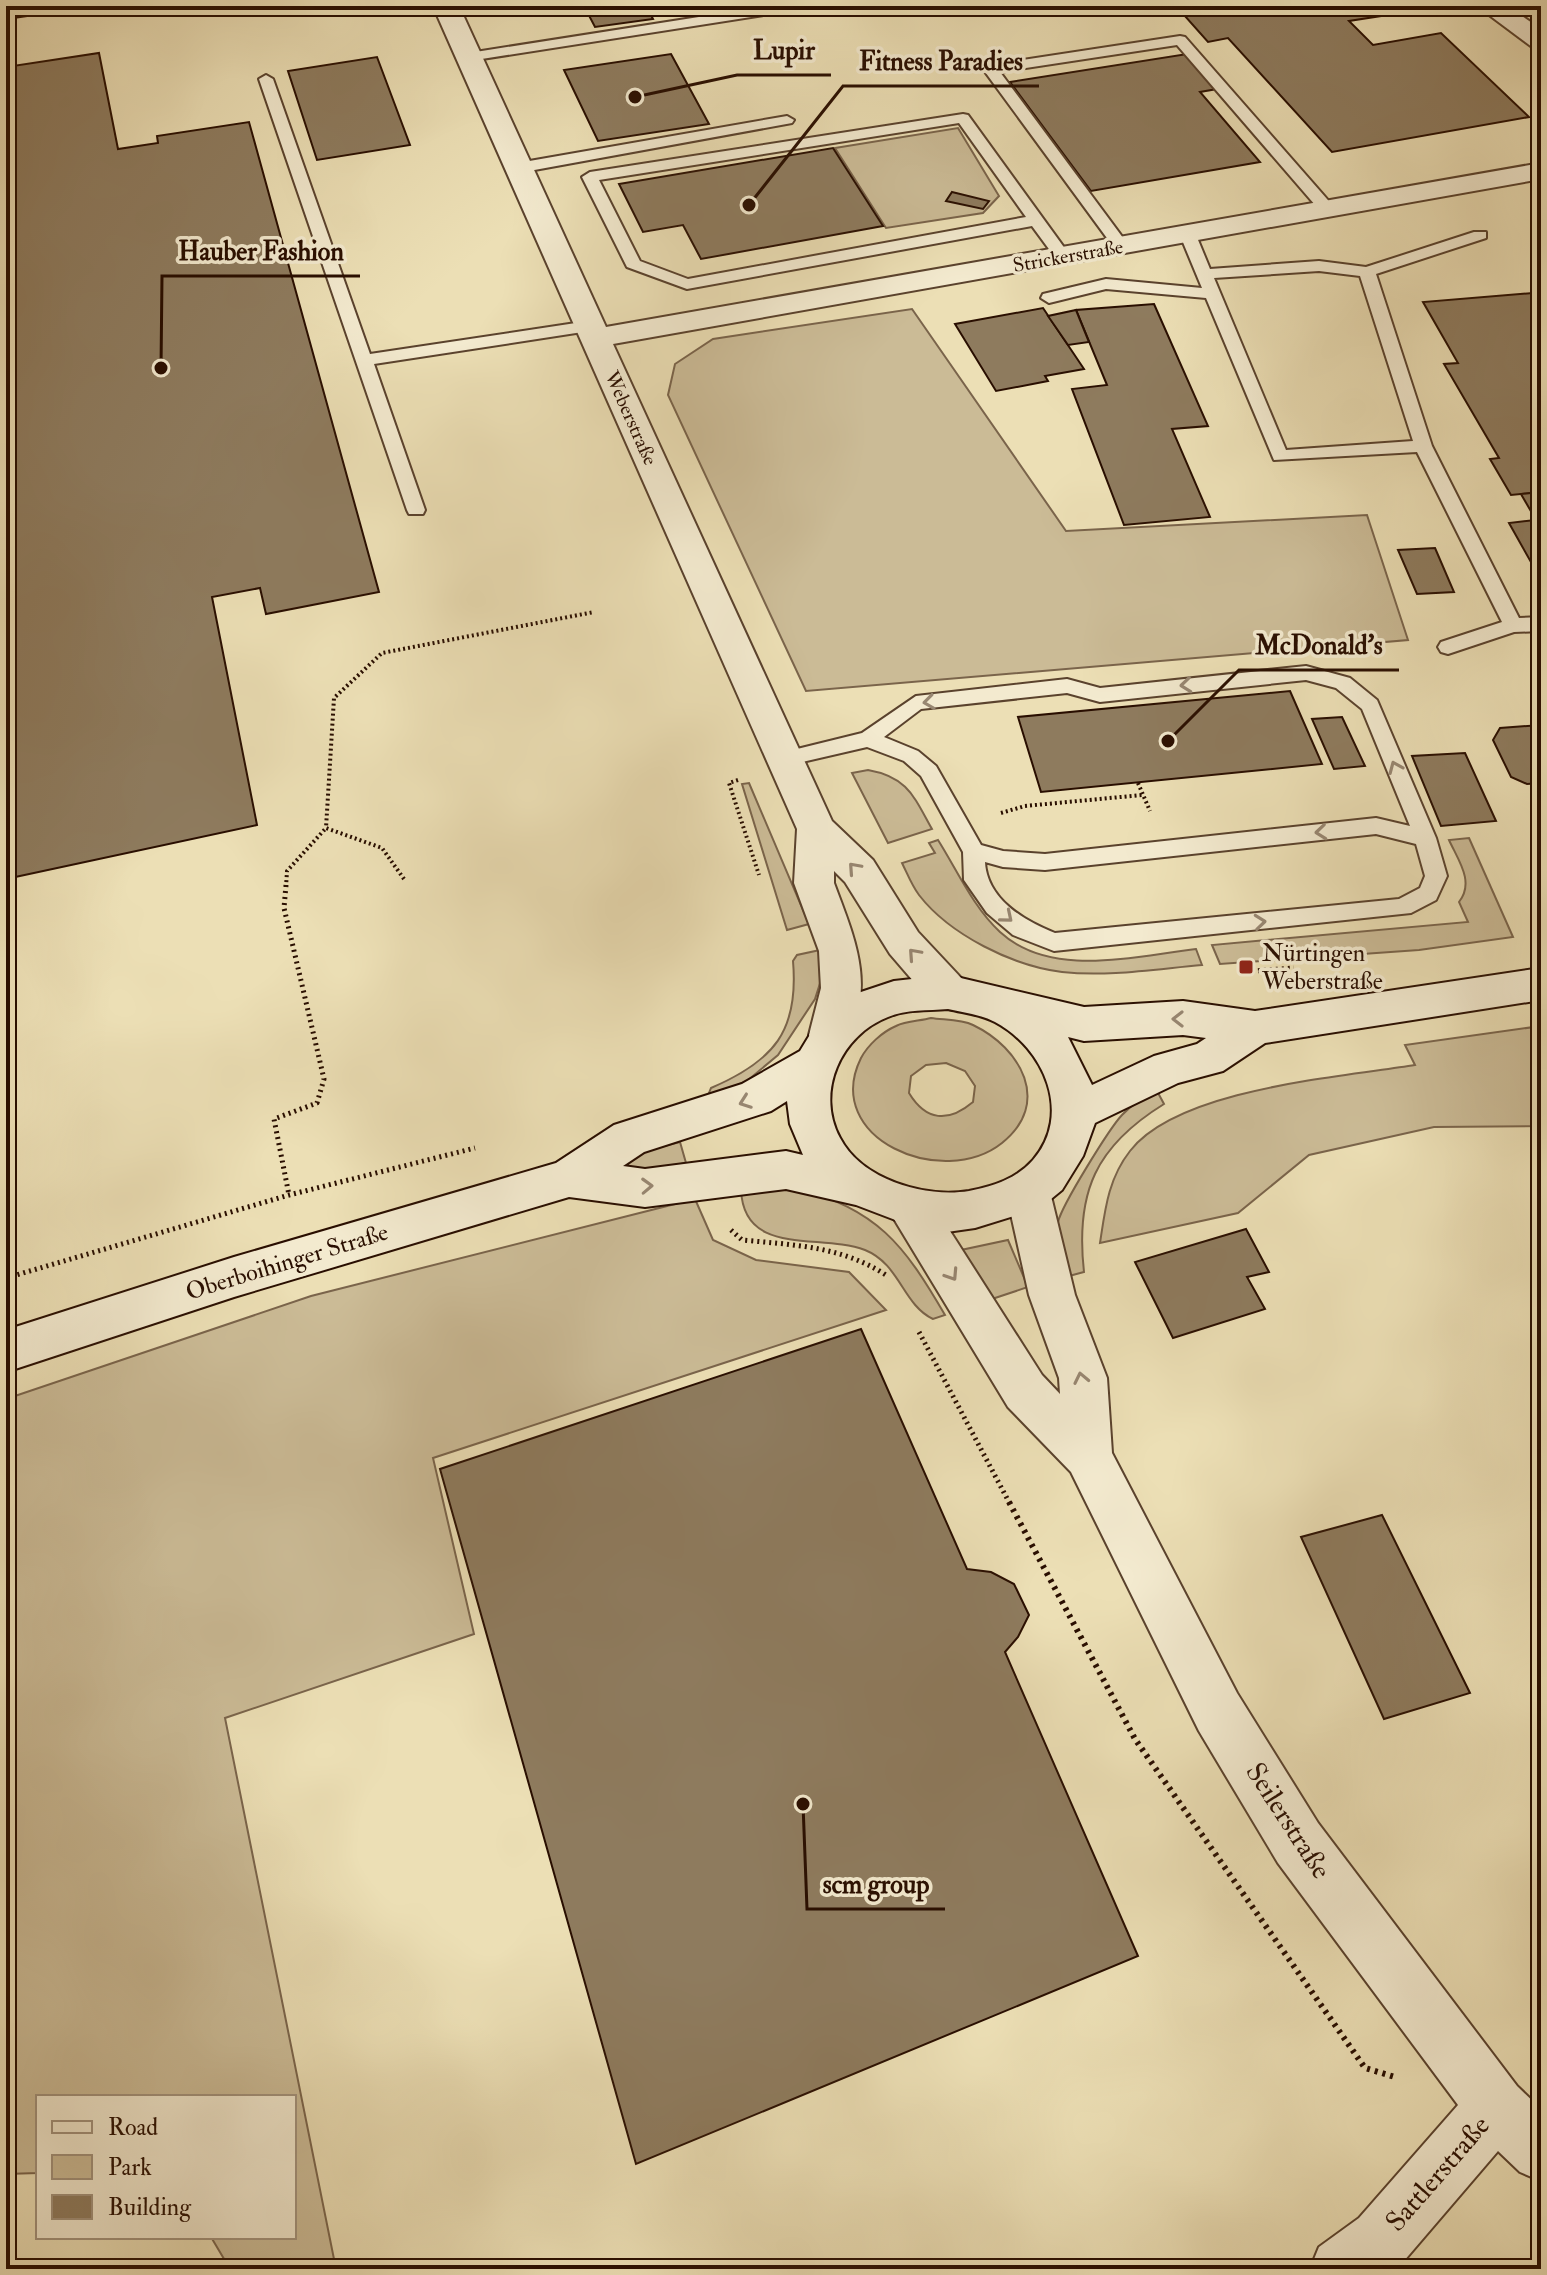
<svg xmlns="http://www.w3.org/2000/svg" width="1547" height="2275" viewBox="0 0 1547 2275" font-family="'IM FELL Double Pica',serif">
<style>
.green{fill:#cbbb96;stroke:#7a644b;stroke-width:2;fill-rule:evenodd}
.building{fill:#8e7b5e;stroke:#290e00;stroke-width:2}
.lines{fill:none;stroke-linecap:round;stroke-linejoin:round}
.lane-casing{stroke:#5a422d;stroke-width:4}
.street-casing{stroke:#5a422d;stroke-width:4}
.secondary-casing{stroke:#290e00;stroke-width:4}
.path-far2{stroke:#290e00;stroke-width:4;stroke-dasharray:2 3;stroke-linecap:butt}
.path-far1{stroke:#290e00;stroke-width:5;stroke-dasharray:2 4;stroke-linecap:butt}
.path{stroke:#290e00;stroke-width:6;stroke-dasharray:3 5;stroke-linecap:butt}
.lane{fill:#f3eacf;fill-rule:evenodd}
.street{fill:#f3eacf;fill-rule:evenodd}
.secondary{fill:#f3eacf;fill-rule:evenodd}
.oneway{stroke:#988772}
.poi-dot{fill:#8f2418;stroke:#f3eacf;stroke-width:3}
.labels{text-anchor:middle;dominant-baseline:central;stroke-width:7;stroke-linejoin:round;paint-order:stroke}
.far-street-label{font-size:20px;fill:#290e00;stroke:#f3eacf}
.poi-label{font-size:24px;fill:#290e00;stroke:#f3eacf;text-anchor:start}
.street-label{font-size:24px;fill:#290e00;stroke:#f3eacf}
.near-street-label{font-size:28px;fill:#290e00;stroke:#f3eacf}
.leader{fill:none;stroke:#290e00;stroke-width:3}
.callout-dot{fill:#290e00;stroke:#f3eacf;stroke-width:3}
.callout-label{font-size:26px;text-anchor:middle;font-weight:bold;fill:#290e00;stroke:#f3eacf;stroke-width:7;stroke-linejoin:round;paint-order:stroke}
</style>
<rect width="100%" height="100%" fill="#ecdfb5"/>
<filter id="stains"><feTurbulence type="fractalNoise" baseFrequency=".0025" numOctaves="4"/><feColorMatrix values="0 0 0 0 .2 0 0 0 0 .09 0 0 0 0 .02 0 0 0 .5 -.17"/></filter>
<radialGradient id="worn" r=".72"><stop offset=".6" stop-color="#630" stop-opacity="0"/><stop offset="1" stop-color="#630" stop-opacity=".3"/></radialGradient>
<g class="green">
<path d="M958,128L999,196L983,213L886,228L835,148Z"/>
<path d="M912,309L1066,531L1367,515L1408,640L806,691L668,395L675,364L713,339Z"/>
<path d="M868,770C908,777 914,797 932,829L888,843L852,773Z"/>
<path d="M749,783L809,924L787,930L742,784Z"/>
<path d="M1469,838L1513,937L1419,950L1220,964L1212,945L1468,922L1459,902C1475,882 1458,860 1449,840Z"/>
<path d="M938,840C957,870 973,907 1000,932C1051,979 1134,956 1196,949L1202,965C1156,969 1108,977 1062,972C1013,966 950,935 919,895C912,886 907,873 902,863L935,853L929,843Z"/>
<path d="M820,950L822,977L815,999L778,1055L747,1081L707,1098L711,1088C774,1061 799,1031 793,961L797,955Z"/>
<path d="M931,1018C944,1020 961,1019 973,1025C1021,1048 1052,1103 1002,1143C943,1190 821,1139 861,1058C868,1045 882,1032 896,1026C906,1021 920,1021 931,1018ZM946,1063L965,1071L975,1086L973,1102C948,1123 926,1121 909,1093L911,1076L926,1065Z"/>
<path d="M1541,1026V1126L1434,1127L1309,1155L1238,1213L1100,1243C1105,1210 1108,1179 1130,1151C1178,1089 1340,1077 1415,1065L1405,1045Z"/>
<path d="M1157,1091L1164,1104C1096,1146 1075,1192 1084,1272L1069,1276C1063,1259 1055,1240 1058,1222C1062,1205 1109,1129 1122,1115C1132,1104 1144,1097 1157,1091Z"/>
<path d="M680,1142L686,1163L604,1179L600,1162Z"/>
<path d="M794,1187C878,1210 903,1243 945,1315L933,1319C903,1305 900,1264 865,1250C819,1233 744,1257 741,1190Z"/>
<path d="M695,1199L713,1240L756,1260L849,1272L886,1310L433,1458L474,1634L225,1718L336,2269H230L211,2237H294V2097H38V2173L6,2174V1399L311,1296Z"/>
<path d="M1008,1240L1028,1287L992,1299L961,1250Z"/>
</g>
<g class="building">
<path d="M6,6H96L6,19Z"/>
<path d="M584,6H646L653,19L595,27Z"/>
<path d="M1176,6H1416L1420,10L1349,21L1373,45L1441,33L1529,117L1332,152L1228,38L1208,42Z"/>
<path d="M99,53L118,149L158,143L157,136L249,122L379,592L266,614L260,588L212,597L257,825L6,879V67Z"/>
<path d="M671,54L709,124L598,141L564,70Z"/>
<path d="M1187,54L1217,89L1200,92L1260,162L1091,191L1010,82Z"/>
<path d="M377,57L410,145L317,160L288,71Z"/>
<path d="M833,148L883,226L701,259L683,225L643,232L619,184Z"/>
<path d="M952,192L989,201L983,209L946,201Z"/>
<path d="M1533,293L1541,305V492L1511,495L1490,459L1499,458L1444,364L1458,363L1423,302Z"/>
<path d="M1154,304L1208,426L1172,429L1210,517L1124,525L1072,389L1107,385L1076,310Z"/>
<path d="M1043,308L1084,369L1045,376L1048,381L996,391L955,324Z"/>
<path d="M1076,310L1089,342L1068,345L1048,316Z"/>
<path d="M1541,492V570L1536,571L1509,523L1536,520L1521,494Z"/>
<path d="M1435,548L1454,592L1417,594L1398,550Z"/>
<path d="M1290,691L1322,764L1041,792L1018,717Z"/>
<path d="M1342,717L1365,766L1334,769L1312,719Z"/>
<path d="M1541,725V783L1527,784L1511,777L1493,740L1500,728Z"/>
<path d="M1465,753L1496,821L1441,826L1412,756Z"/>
<path d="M1246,1229L1269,1272L1247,1277L1265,1309L1173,1338L1135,1262Z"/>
<path d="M861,1329L967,1569L991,1572L1014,1584L1029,1615L1018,1637L1005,1652L1138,1956L636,2164L440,1469Z"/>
<path d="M1382,1515L1470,1693L1384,1719L1301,1537Z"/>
</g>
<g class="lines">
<defs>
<g id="lane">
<path d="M769,6H803L796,10L469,61L462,57L469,53Z"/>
<path d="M1180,36L1185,37L1334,207V213H1322L1177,45L1000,72L1129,246L1121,251L1115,249L983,69L990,65Z"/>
<path d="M266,75L273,79L370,354L589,321L597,326L589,331L374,364L425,510L423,514H409L407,510L259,79Z"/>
<path d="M963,114L968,115L1071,257L1069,260H1057L1032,226L687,289L627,267L582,177L590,172ZM959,123L1026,217L688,279L640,261L599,180Z"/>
<path d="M787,116L794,120L792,123L518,173L510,168L518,163Z"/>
<path d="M1188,230L1196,235L1210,269L1319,261L1366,267L1474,232H1486V238L1376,274L1432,446L1519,618L1541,617V631L1514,632L1448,654L1441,652L1438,647L1441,642L1502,622L1417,452L1274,460L1206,298L1106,289L1049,303L1041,298L1043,294L1106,279L1202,288L1180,235ZM1319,271L1360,276L1413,441L1286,450L1214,278Z"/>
<path d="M1306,666L1350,678L1377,700L1436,838L1447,876L1436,900L1411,913L1054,951L1013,935L987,913L964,880L963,852L921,776L904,761L867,747L785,766L778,764L775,759L778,754L785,752L862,733L916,696L1067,679L1100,688ZM1306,680L1336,688L1362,709L1410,826L1376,818L1045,854L1003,851L981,845L936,766L918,751L884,737L921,709L1067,693L1100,702ZM1376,834L1416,844L1425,876L1420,888L1399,899L1055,933C1024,921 987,899 985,862L1003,867L1045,870Z"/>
</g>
<g id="street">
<path d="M433,6H459L606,327L1541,163V179L613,344L832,821L873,860L918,932L963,980L969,992L963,1004L948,1009L933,1004L890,954L845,882L834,871V883C856,942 876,986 845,1047L830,1052L815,1047L809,1035L821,988L819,951L794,883L797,829Z"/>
<path d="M1477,6H1507L1541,29V49L1532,47Z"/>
<path d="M1028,1173L1044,1178L1050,1192L1075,1295L1107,1378L1112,1453L1237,1693L1318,1823L1517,2086L1541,2109V2181L1520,2172L1498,2151L1403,2262L1393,2269H1310L1319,2247L1359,2218L1458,2105L1278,1863L1199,1731L1071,1472L1008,1407L888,1209L895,1195L911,1190L927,1195L1042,1375L1060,1394L1059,1378L1029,1295L1006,1192L1012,1178Z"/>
</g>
<path id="secondary" d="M1541,968V1000L1265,1043L1223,1071L1178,1083L1095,1123L1083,1156L1062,1190L1040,1208L975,1228L947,1232L919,1229L856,1205L786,1189L645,1207L569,1197L234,1297L6,1372V1330L234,1257L556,1163L614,1125L742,1084L800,1051L817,1023L834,1007L855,994L894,981L948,975L1084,1007L1183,1001L1255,1011ZM948,1009C964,1013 980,1014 995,1022C1044,1048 1073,1114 1033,1160C1016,1179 994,1186 969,1191C925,1198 862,1180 840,1138C815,1092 841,1035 888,1017C906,1009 928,1011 948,1009ZM1183,1035L1206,1038L1197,1044L1154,1056L1092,1085L1068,1037L1084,1041ZM787,1101L790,1124L803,1155L786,1151L645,1169L623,1166L644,1152L771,1111Z"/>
</defs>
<use href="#lane" class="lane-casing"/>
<use href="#street" class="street-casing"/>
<use href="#secondary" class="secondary-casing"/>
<g class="path-far2">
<path d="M738,780L729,783L759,875"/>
<path d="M1138,783L1150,811"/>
<path d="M1001,813L1025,806L1142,795"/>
<path d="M404,879L382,848L326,828L334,698L382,653L594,612"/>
<path d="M286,887L287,871L326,828"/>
</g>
<g class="path-far1">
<path d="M286,885L284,908L324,1079L317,1103L274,1119L289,1195"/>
<path d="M1240,972L1294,968"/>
<path d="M731,1230L742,1240C794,1245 841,1246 886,1275"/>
<path d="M6,1278L289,1195L475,1148"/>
<path d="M919,1332L1010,1504"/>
</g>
<path class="path" d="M1009,1502L1135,1739L1365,2068L1395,2077"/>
<use href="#lane" class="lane"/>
<use href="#street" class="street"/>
<use href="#secondary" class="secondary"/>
</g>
<defs><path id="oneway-chevron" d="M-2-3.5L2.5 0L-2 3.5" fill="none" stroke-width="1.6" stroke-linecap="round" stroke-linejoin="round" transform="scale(2)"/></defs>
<g class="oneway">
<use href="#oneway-chevron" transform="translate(1186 685) rotate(174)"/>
<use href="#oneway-chevron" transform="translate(929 702) rotate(172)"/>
<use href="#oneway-chevron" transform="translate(1395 767) rotate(-113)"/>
<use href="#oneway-chevron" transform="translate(1321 832) rotate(174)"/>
<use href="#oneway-chevron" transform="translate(854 868) rotate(-132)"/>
<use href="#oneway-chevron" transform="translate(1007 917) rotate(40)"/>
<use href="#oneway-chevron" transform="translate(1260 922) rotate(-6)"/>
<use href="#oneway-chevron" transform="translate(914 954) rotate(-132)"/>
<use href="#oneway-chevron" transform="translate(1178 1019) rotate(180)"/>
<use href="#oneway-chevron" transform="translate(745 1102) rotate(160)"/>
<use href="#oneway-chevron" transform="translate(647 1186) rotate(-2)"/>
<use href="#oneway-chevron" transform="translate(952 1275) rotate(57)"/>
<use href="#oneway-chevron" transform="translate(1081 1378) rotate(-102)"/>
</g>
<rect class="poi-dot" x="1238" y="959" width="16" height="16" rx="4"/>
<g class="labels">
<g class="far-street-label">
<text transform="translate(1068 256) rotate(-10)">Strickerstraße</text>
<text transform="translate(631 418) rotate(66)">Weberstraße</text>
</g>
<g class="poi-label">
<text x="1262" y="953">Nürtingen<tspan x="1262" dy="28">Weberstraße</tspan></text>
</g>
<g class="street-label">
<text transform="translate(287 1262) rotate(-17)">Oberboihinger Straße</text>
</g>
<g class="near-street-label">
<text transform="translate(1288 1821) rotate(57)">Seilerstraße</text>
<text transform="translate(1438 2174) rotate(-49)">Sattlerstraße</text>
</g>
</g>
<path class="leader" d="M635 97L737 75H831M749 205L843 86H1039M161 368L162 276H360M1168 741L1239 670H1399M803 1804L807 1909H945"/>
<g class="callout-dot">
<circle cx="635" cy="97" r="8"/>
<circle cx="749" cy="205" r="8"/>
<circle cx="161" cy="368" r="8"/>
<circle cx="1168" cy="741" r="8"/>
<circle cx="803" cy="1804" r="8"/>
</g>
<g class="callout-label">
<text x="784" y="59">Lupir</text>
<text x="941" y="70">Fitness Paradies</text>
<text x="261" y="260">Hauber Fashion</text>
<text x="1319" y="654">McDonald's</text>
<text x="876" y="1893">scm group</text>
</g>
<rect width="1547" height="2275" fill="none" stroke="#ecdfb5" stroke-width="32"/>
<rect x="8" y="8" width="1531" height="2259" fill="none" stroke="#290e00" stroke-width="4"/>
<rect x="16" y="16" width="1515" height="2243" fill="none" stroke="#290e00" stroke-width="2"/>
<rect x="36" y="2095" width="260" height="144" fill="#f3eacf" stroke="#a2927c" stroke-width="2"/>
<rect x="52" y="2121" width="40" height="12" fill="#f3eacf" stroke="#a2927c" stroke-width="2"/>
<text x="108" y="2135" font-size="24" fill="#290e00">Road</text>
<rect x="52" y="2155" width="40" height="24" fill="#cbbb96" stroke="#a2927c" stroke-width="2"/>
<text x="108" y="2175" font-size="24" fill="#290e00">Park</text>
<rect x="52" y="2195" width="40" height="24" fill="#8e7b5e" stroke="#a2927c" stroke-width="2"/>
<text x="108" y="2215" font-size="24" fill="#290e00">Building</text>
<rect width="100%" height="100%" filter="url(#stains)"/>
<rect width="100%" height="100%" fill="url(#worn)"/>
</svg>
